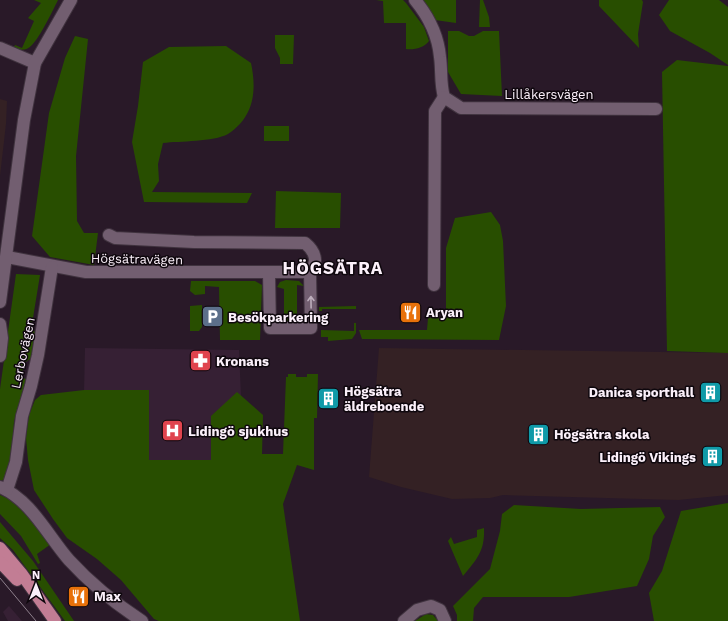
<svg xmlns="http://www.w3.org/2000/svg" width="728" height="621" viewBox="0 0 728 621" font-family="'Work Sans',sans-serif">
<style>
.built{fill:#362034}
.education{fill:#342124}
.green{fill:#284e00}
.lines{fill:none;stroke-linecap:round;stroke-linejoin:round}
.minor-casing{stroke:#40333f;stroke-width:14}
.major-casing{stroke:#40333f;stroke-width:14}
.minor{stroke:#725e70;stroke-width:12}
.major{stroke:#c27d94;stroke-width:12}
.tram{stroke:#8e808d;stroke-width:1}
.oneway{stroke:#bdaebc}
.labels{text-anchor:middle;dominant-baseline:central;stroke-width:3;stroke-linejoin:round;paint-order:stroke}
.street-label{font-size:13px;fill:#fbf0fa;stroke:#0e070d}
.poi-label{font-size:13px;font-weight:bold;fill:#fbf0fa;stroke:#0e070d;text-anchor:start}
.district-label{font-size:17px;font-weight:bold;letter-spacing:1px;fill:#fbf0fa;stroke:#0e070d}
</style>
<rect width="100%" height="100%" fill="#291928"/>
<g class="built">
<path d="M85,348L239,350L241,397L218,465L144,466L84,394Z"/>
<path d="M9,606L22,621H8L3,612Z"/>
</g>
<g class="education">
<path d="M0,99L7,101L6,124L0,176Z"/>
<path d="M379,348L728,353V495L678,500L503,495L490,498L452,499L401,487L369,477Z"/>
</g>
<g class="green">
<path d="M34,0H58C52,12 40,37 32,45C26,51 20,51 14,47L15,45L22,48L34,21L28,18L41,3Z"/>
<path d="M376,0H403L406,3L424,27L429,41C424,48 414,50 406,49V23H384L383,1Z"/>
<path d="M422,0H456V23L435,20Z"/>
<path d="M480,0H483L489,17L490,27H479Z"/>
<path d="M599,0H642L643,2L638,34L639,48L599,6Z"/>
<path d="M669,0H719L728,7V65L710,53L670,31L659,15Z"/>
<path d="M448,31H459L469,36H474L483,31H499L502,96L461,94L448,72Z"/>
<path d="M275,35H294L293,64H280V58L275,48Z"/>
<path d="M75,36L88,39L76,156L77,221L84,233H98L94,265L50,257L32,236L49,113L65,58Z"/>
<path d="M226,46L251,63C257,91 254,117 228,134C213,142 180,141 163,143L158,164L159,181L152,192L252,193L247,203L144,202L132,142L138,106L143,62L169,47Z"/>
<path d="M677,60L728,66V353L667,351L662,72Z"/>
<rect x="264" y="126" width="25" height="15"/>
<path d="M276,191L341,193L340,228H275Z"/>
<path d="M491,212L500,225L503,241L506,306L499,340L362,339L359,330H427L428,318H446V248L455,218Z"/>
<path d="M16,274L40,275L32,324L35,333L33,357L24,363L21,377L28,380L14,421L12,459L6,479L0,481V389Z"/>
<path d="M286,280L299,281L304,286L297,285V314L303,316C300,325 282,325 278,317L284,318V289L277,287L280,282Z"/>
<path d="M191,281H255L262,285L260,340H220L219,287L205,286V294L195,295L190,291Z"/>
<path d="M202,305V327L199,331H190V306Z"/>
<path d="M356,306V309H322V311H319V307Z"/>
<path d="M354,323H356V333L352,339L328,341V337H321V330L354,331Z"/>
<path d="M288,374H296V377H307V374H318L317,418H314V470L297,465L283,504L300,621H159L154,619L121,580L97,559L67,538L53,519L34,490L28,460L26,438L29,415L35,400L41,395L84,390H149V460H211V416L237,392L263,415L262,454H283L286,377H288Z"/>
<path d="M0,495L18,503L51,544L37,554L40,563L38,564L21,536L0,514Z"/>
<path d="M728,503V621H654L649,593L662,571L681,511Z"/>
<path d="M514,505L581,509L660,507L665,517L653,536L649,559L637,586L569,597H483L474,608L473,621H457V615L453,606L490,569L500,531L502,514Z"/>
<path d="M0,522L33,561L74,621H65L13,550L0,538Z"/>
<path d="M484,528C485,551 477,559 463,576L448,541L451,537L454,544L477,537V530Z"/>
<path d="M426,614L433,615L438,621H415Z"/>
</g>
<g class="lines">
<defs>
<g id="minor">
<path d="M415,0C429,17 438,35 440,57C442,71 440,83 444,97L461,108L656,109"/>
<path d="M0,48L35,63"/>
<path d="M109,235L115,238L194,242L305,243C315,251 319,262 310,272"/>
<path d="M7,257L86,272H310L311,328H270L269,273"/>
<path d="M434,285L435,111L444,97"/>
<path d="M0,302L24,120L35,63L71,0"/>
<path d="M0,324L2,338L0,356"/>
<path d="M0,487C31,500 48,536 69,560C90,583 116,604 142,621"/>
<path d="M7,490L16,462L22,416L31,386L38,355L52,267"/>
<path d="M404,621L417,610L431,606L440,610L445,621"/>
</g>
<g id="major">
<path d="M0,548L21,573L55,621"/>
<path d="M0,562L17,580"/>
</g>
</defs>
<use href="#minor" class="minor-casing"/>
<use href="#major" class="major-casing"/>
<use href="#minor" class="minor"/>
<use href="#major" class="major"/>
<path class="tram" d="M0,578L36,621"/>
</g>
<defs><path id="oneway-shaft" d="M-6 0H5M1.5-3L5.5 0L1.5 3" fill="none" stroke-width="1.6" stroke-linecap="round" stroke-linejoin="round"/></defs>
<use class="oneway" href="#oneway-shaft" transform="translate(311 302) rotate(-91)"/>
<defs>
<symbol id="restaurant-square" viewBox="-11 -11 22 22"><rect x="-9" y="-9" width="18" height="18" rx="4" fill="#e8710a" stroke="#0e070d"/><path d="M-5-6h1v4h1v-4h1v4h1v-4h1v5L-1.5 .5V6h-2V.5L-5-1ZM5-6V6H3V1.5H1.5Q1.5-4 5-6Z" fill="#fff"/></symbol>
<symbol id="parking-square" viewBox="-11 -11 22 22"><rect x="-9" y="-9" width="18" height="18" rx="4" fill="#5c6f8a" stroke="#0e070d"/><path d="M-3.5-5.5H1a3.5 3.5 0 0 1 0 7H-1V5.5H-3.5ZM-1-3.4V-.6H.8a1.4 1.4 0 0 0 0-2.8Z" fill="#fff"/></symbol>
<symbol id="pharmacy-square" viewBox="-11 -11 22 22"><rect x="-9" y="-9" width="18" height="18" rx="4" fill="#e0444e" stroke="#0e070d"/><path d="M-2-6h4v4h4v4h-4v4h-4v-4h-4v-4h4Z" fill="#fff"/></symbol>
<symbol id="building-square" viewBox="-11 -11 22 22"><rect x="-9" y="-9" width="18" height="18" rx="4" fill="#0f9aa8" stroke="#0e070d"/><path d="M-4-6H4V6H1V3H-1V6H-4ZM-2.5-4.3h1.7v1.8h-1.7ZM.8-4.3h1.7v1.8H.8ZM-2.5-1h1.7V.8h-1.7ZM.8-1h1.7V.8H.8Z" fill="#fff"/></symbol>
<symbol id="hospital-square" viewBox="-11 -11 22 22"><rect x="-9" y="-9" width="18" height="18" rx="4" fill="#e0444e" stroke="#0e070d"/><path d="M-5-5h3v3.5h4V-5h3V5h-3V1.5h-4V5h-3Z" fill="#fff"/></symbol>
</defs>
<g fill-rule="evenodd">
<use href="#restaurant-square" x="398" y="300" width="25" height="25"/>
<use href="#parking-square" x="200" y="304" width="25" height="25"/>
<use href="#pharmacy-square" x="188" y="348" width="25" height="25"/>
<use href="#building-square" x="698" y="380" width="25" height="25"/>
<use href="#building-square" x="316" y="386" width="25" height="25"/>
<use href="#hospital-square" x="160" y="418" width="25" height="25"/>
<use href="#building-square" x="526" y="422" width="25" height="25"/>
<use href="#building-square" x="700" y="444" width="25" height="25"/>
<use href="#restaurant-square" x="66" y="584" width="25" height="25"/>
</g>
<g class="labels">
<g class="street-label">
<text x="549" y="94">Lillåkersvägen</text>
<text transform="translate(137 259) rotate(1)">Högsätravägen</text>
<text transform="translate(23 353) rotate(-78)">Lerbovägen</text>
</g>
<g class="poi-label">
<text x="426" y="312">Aryan</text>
<text x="228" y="317">Besökparkering</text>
<text x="216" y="361">Kronans</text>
<text x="344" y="391">Högsätra<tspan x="344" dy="15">äldreboende</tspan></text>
<text x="694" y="392" text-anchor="end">Danica sporthall</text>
<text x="188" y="431">Lidingö sjukhus</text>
<text x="554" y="434">Högsätra skola</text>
<text x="696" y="457" text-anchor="end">Lidingö Vikings</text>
<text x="94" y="596">Max</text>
</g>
<g class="district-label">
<text x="333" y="268">HÖGSÄTRA</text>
</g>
</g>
<g transform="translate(36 585)" stroke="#0e070d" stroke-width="3" paint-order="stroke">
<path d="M0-3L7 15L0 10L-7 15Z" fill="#fbf0fa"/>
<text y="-6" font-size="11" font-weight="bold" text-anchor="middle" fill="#fbf0fa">N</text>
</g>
</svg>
